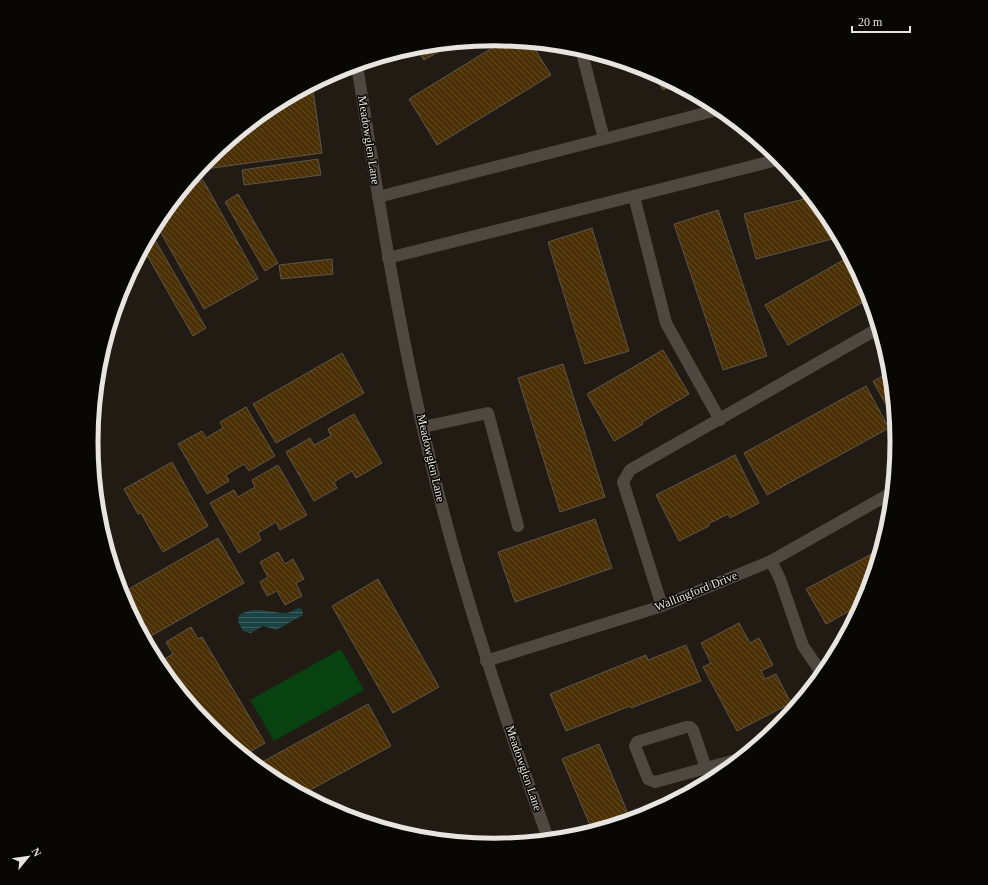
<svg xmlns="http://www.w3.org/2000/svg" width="988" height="885" viewBox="0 0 988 885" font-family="'Times New Roman',serif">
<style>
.green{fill:#074210}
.water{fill:url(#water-rules)}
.building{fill:url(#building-back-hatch);stroke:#5c554d}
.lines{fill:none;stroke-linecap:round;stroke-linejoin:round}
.minor{stroke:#4f4840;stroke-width:12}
.labels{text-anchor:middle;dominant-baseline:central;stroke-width:3;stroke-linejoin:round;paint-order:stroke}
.street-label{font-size:12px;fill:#e8e4df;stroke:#090704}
.rim{fill:none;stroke:#e8e4df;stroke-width:5}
</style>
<defs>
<pattern id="water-rules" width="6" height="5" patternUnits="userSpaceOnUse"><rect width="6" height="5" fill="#1c4344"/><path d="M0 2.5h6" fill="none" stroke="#3d5e5f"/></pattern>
<pattern id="building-back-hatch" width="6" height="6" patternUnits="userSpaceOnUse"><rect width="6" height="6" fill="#4a3004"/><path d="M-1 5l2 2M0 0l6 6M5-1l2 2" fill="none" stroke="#644e28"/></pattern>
</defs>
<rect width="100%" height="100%" fill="#211b14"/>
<path class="green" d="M341,649L364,690L274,741L250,700Z"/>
<path class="water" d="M298,608L302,609L303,615L276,630L263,626L251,633L243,631L238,622L239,615C257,605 268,613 286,613C290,613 294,610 298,608Z"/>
<g class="building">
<path d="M505,40L531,43L551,75L437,145L409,99Z"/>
<path d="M454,43L424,60L416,47Z"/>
<path d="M652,72L674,83L663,90Z"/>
<path d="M313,90L322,153L198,170L209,157L270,107L297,93Z"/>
<path d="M318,159L321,175L244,185L242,170Z"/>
<path d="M203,180L258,279L204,309L156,224L178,194Z"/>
<path d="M238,194L278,263L265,271L225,202Z"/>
<path d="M812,197L830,219L840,237L756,259L744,214Z"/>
<path d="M718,210L767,356L723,370L674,224Z"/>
<path d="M592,228L629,351L585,364L548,242Z"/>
<path d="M151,233L206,328L193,336L143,248Z"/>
<path d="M850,256L867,288L870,298L788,345L765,305Z"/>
<path d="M332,259L333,274L281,279L279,265Z"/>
<path d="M663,350L689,394L642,422L643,424L614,441L587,394Z"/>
<path d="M342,353L364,393L276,443L253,404Z"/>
<path d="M563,364L605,497L560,512L518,378Z"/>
<path d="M891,372L895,421L873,381Z"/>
<path d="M866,386L889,428L767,495L744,453Z"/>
<path d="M246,407L275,456L249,471L244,464L226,475L229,481L207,494L178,444L202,431L206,438L223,428L220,422Z"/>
<path d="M354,414L382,463L356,478L352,471L334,482L337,488L314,501L286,452L310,438L314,445L331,436L328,429Z"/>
<path d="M735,455L759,503L730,518L728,514L708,524L709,526L679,541L656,495Z"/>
<path d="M172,462L208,526L163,552L141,513L138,514L124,489Z"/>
<path d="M278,465L307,515L280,530L276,522L258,533L261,540L239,553L210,503L234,490L238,497L255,487L252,480Z"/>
<path d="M595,519L612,568L515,602L498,552Z"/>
<path d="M218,538L244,583L144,640L120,594Z"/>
<path d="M881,549L864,603L826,624L806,589Z"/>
<path d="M278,552L285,564L293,559L304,579L296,583L302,596L285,605L277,591L267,596L260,582L268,577L260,562Z"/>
<path d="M378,579L439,687L393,713L332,606Z"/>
<path d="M739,623L750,643L759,638L773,665L761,671L765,679L776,674L791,703L737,731L703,667L711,663L701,643Z"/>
<path d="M191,627L198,639L202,637L265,743L243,756L209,728L157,663L173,654L166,642Z"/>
<path d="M686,645L701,681L631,708L630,706L566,731L550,694L646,655L648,660Z"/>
<path d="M368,704L391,746L301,795L270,778L255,766Z"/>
<path d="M599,744L631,821L593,832L562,759Z"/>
</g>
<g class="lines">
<g class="minor">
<path d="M581,49L604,139"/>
<path d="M357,65C380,210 403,357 440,499C470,615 508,728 549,841"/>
<path d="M634,196L666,323L720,420"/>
<path d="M378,197L721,109"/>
<path d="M388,258L781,159"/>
<path d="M423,427L488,413L518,526"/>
<path d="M771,561L780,579L803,646L823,675"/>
<path d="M662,606L623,482L630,470L879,328"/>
<path d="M486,661L662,606L771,561L893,492"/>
<path d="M706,768L693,730L690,727H686L637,742L635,746L648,779L655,782L743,758"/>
</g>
</g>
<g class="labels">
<g class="street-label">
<text transform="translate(369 140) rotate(81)">Meadowglen Lane</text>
<text transform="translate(431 458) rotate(77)">Meadowglen Lane</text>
<text transform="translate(696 591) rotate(-22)">Wallingford Drive</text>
<text transform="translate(524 768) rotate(71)">Meadowglen Lane</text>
</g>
</g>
<path d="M0 0H988V885H0ZM98 442a396 396 0 1 1 792 0a396 396 0 1 1-792 0Z" fill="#090704" fill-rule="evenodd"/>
<path class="rim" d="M98 442a396 396 0 1 1 792 0a396 396 0 1 1-792 0Z"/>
<g transform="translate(28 857) rotate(61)" stroke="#090704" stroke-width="3" paint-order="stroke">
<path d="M0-3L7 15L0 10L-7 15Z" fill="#e8e4df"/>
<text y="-6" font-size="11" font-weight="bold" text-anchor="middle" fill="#e8e4df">N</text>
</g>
<path d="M852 26v6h58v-6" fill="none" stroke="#e8e4df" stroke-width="2"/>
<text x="858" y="26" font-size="12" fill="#e8e4df" stroke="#090704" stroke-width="3" paint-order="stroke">20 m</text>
</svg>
